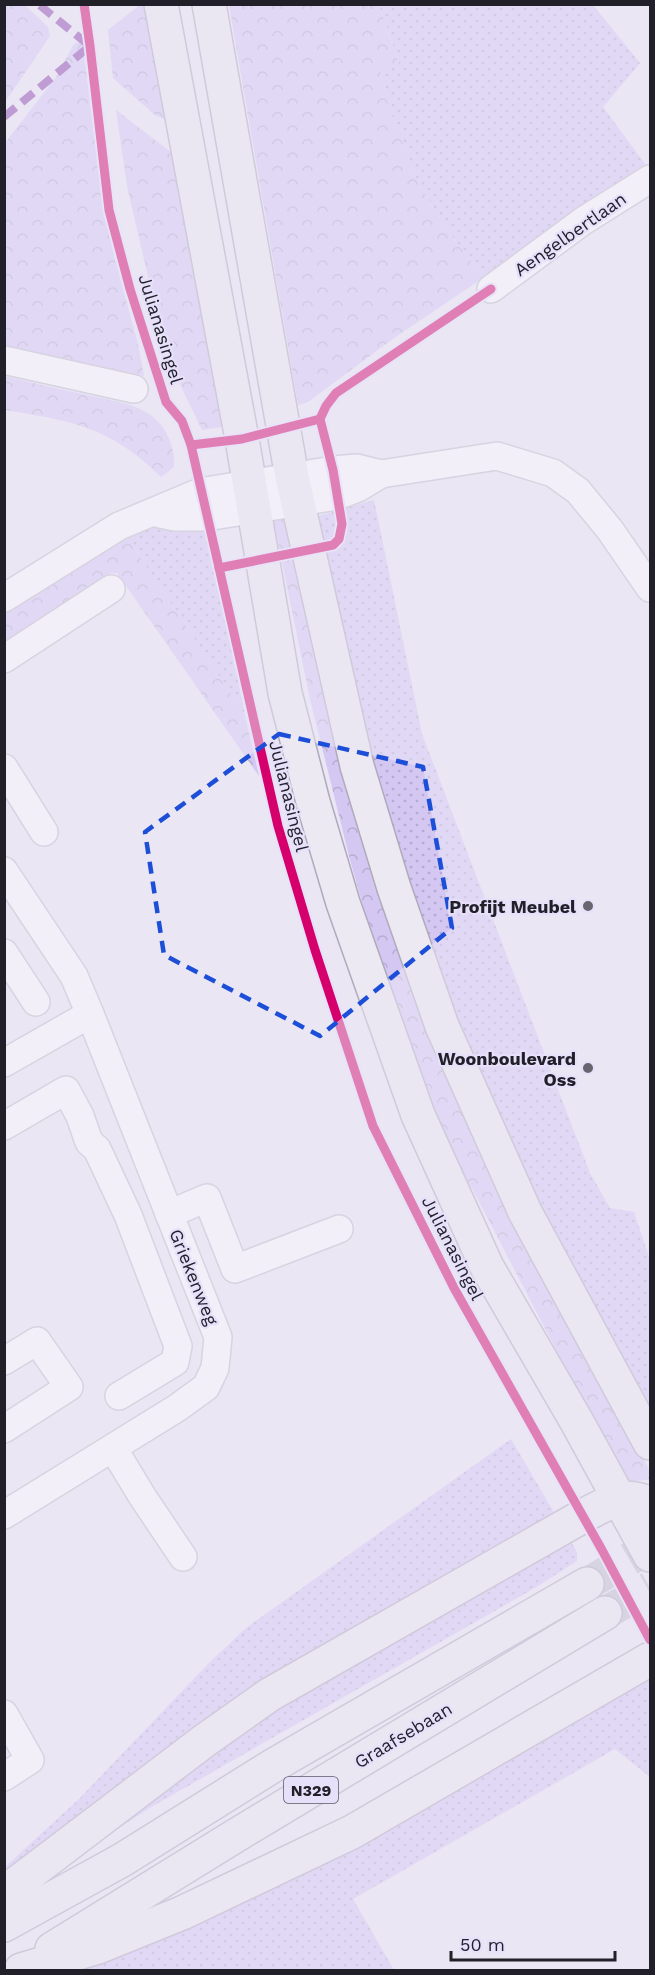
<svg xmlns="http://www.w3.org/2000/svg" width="655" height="1975" viewBox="0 0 655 1975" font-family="'Work Sans',sans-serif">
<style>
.grass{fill:url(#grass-dots)}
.forest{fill:url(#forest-crowns)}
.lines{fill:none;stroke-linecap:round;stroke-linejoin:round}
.major-tunnel{stroke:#c2becb;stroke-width:33;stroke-dasharray:33 16;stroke-linecap:butt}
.minor-casing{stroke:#c1bec9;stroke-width:30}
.major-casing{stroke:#afaabc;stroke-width:36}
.minor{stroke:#fcfbfd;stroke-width:27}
.major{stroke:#ece9f2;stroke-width:33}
.quiet{stroke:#8e44ad;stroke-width:8;stroke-dasharray:15 8;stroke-linecap:butt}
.cycleway-casing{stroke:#e6e0fa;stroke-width:13}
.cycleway{stroke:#d6006c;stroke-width:9}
.marked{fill:none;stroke:#1d4ed8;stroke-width:4.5;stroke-dasharray:12 8;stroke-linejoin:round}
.poi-dot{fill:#67656f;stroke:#e6e0fa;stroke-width:2}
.labels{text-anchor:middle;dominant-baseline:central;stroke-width:4.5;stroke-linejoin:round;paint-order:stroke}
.shield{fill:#e6e0fa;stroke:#5c5967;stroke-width:1.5}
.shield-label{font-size:16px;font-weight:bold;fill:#211f28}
.street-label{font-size:18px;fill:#211f28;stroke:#e6e0fa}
.poi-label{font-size:18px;font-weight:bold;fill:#211f28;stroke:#e6e0fa;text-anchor:end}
</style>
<defs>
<pattern id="grass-dots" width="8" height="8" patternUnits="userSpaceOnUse" patternTransform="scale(1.5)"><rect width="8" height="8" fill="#d4c8f3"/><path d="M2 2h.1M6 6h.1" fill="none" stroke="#b6abd0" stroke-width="1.8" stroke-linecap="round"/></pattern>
<pattern id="forest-crowns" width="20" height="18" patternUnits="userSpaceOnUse" patternTransform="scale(1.5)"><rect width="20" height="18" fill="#d4c8f3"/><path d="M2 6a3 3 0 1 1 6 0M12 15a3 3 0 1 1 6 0" fill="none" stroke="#b6abd0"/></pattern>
</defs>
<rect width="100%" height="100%" fill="#eae6f4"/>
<g class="grass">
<path d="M379,5H593L640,63L603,107L645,164L483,278L452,236L418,183L400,136L380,71L399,63Z"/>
<path d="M374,500L422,734L590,1173L610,1208L634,1212L650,1260V1410L589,1308L467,1057L382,803L348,660L318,516Z"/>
<path d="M160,524H203L208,531L245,715L124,533Z"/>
<path d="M511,1439L577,1552V1561L533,1589L153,1806L5,1901V1867L80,1798L208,1664L246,1628Z"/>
<path d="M650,1679V1777L615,1749L353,1899L394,1970H67L414,1815Z"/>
</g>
<g class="forest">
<path d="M5,4L25,5L48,27L50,36L5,102Z"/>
<path d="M140,5H150L171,122L155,115L113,78L108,30Z"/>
<path d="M229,5H379L399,64L380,71L400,136L418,183L452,236L483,278L394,338L308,402L298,405Z"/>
<path d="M82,40L104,209L115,260L138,344L144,376L5,346V143L56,77L74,44Z"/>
<path d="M116,110L176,156L221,411V427L202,430L178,380L163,341L127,186Z"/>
<path d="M5,376C32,383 59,389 87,395C108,400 136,403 153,417C168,429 175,449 174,467L161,477C111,427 72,421 5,410Z"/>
<path d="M291,515L331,726L551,1292L650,1471V1479L629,1482L564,1365L474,1192L428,1111L383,977L350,860L310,699L273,518Z"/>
<path d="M124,533L245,715L259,776L117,573H110L5,642V607Z"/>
</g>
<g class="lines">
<g class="major-tunnel">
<path d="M587,1584L650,1547"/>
<path d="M605,1613L650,1588"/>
</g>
<defs>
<g id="minor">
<path d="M491,289L583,221L650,179"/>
<path d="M4,360L134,389"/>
<path d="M156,513L175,517H206L337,496L358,488L381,474"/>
<path d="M4,598L119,526L200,492L333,470L357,468L381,474L497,456L553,473L578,491L610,530L650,588"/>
<path d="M4,659L111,589"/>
<path d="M4,768L44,832"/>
<path d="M4,871L74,976L90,1014L218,1337L215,1368L206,1387L177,1408L4,1515"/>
<path d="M4,953L36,1002"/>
<path d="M4,1063L90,1014"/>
<path d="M4,1126L66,1090L80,1116L89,1142L97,1149L128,1215L178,1346L175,1362L119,1396"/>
<path d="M169,1214L207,1198L235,1269L339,1229"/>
<path d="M4,1361L37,1341L69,1387L4,1429"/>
<path d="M113,1448L142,1496L183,1557"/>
<path d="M4,1714L30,1760L4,1777"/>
</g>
<g id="major">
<path d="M161,4L242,439L285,693L313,802L343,903L418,1115L487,1267L577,1422L650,1555"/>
<path d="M209,4L292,477L357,766L394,888L442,1026L525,1212L650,1443"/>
<path d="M4,1893L204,1741L269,1695L583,1516C606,1504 624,1491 650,1504"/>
<path d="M4,1925L122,1860L274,1765L587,1584"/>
<path d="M52,1949L235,1836L605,1613"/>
<path d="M21,1970L98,1947L182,1913L352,1832L650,1659"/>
</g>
</defs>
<use href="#minor" class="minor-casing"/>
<use href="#major" class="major-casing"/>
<use href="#minor" class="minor"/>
<use href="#major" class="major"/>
<path class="quiet" d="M4,117L90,46L38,4"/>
<defs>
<g id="cycleway">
<path d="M84,4L90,46L109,210L130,289L166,402L182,421L191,445L278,826L315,950L373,1126L454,1288L602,1550L650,1640"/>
<path d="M191,445L242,439L320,419"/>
<path d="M219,568L333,545L339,539L342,524L333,470L320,419L326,406L336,393L491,289"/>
</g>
</defs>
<use href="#cycleway" class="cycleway-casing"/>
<use href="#cycleway" class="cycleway"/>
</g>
<path d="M0 0H655V1975H0ZM279,734L423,767L452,928L320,1036L164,955L145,832Z" fill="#eae6f4" fill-opacity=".55" fill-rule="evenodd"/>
<path class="marked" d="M279,734L423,767L452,928L320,1036L164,955L145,832Z"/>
<g class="poi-dot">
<circle cx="588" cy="906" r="6"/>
<circle cx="588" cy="1068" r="6"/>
</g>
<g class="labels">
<rect class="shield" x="284" y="1777" width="54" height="26" rx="4.5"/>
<g class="shield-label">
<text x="311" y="1790">N329</text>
</g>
<g class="street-label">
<text transform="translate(570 234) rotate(-35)">Aengelbertlaan</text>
<text transform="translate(161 329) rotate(73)">Julianasingel</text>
<text transform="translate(289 796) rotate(76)">Julianasingel</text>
<text transform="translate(453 1248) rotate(63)">Julianasingel</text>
<text transform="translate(194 1277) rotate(68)">Griekenweg</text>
<text transform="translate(403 1735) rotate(-31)">Graafsebaan</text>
</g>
<g class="poi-label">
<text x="576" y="906">Profijt Meubel</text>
<text x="576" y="1058">Woonboulevard<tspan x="576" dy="21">Oss</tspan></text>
</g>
</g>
<rect width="655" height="1975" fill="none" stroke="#211f28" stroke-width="12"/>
<path d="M451 1951v9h164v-9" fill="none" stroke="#211f28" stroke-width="3"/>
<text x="460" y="1951" font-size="18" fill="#211f28" stroke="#e6e0fa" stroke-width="4.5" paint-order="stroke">50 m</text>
</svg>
